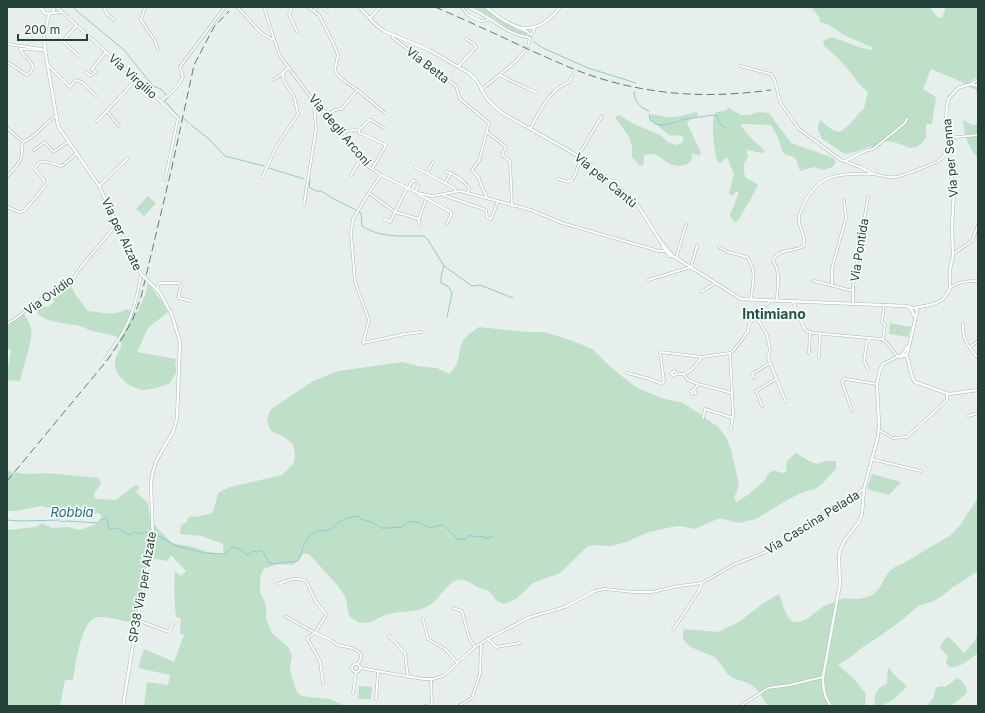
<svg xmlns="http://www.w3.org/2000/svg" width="985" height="713" viewBox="0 0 985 713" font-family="Inter,sans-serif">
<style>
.green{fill:#bfe0c8}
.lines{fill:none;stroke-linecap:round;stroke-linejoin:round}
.stream{stroke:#8ec9d4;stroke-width:1}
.street-casing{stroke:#a8b8b2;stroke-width:3}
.secondary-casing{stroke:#a4bbb3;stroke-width:3.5}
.street{stroke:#fff;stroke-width:2}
.secondary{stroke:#fff;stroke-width:2.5}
.rail{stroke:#5f7d75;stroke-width:1;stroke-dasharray:8 4;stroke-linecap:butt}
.secondary-bridge-casing{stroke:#a4bbb3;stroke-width:3.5;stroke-linecap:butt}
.secondary-bridge{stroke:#fff;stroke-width:2.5}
.labels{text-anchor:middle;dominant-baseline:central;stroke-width:3.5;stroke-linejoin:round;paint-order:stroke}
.street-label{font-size:12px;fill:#24423a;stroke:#f7fbf9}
.water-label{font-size:13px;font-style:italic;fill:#1c6f80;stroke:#f7fbf9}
.quarter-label{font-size:14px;font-weight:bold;fill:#1f5548;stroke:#f7fbf9}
</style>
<rect width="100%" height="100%" fill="#e6efeb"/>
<g class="green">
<path d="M474,7H484L496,17L516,29L526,32L527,35L525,36L510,31L492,18Z"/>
<path d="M811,7H930L937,17L942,18L946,7H978V76L971,81L978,85V91L966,85L962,82L931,69L923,89L936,97L932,124H926V137L922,143L916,147L910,148L894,142L884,141L874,147H868L858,151L845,154L822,139L818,129V126L820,120L821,121L834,131L840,132L848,126L864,108L868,92L858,83L852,74L838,58L824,46L823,41L831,37C845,41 857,48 872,50L873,48L844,35L829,25L820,22L819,17Z"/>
<path d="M729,108L741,115H749L759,112L769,113L791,143L831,157L834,159L836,163L832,167L824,170L814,167L800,171L796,159L792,156L786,155L782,151L779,140L771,125L742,124L741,126L749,136L765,151L762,153L746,150L748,157L744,164V173L746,178L757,184L758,186L739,219L736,222H734L730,215L739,192H736L732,196L729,193L734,175L727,157L724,159L721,163H719L717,160C714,150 710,120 716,112L724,111Z"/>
<path d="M696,112L698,114V116L690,119L687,123L701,153L699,156L693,153L690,163C684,165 680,167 674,165C662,163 657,148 644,156L643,165H639L632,157V147L629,137L615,117L619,115L632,123L660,135L668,142L676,145L682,143L684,138L679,135L670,136L650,119V115C657,114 660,116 666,117C677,118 685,115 696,112Z"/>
<path d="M963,120L972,125H978V158C968,147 964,134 963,120Z"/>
<path d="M148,196L156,203L144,216L136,209Z"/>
<path d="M69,281L75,294L88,311C101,312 115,317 126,309L137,313L146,293L148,283L161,300L168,312L148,328L137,352L176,359L175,366L176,367V373L169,384C162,386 151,390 144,390C131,389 114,376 115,362C116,355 120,350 122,344L117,337C109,334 100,333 92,331C88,330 84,327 80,326C70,324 42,322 37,312L39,307L43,306L48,307L54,302L53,299L57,295L61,285Z"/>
<path d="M24,314C26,318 30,323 31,328C34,338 22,370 20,381L7,380V373L11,351L7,347L8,326Z"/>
<path d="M890,323L911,327L908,337L889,334Z"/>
<path d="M479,327L528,332H545L573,341L592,349L613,369L637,388L665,399L683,403L700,414L718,427L726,437L731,450L739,485L734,498L737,502L749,494L765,480L768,474L773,470L782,473L786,472L787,461L796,453L811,462L817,464L826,461H836V469L822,484L815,489L803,492L787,500L756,519L739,523L720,518L694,529L680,526L672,527L649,532L626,542L611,546L596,545L588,546L560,573L533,583L516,599L504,604L497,601L488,590C476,591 469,577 457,580C447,583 439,599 430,605C416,614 400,610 385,615C378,618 371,624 362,623C358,623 352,618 349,616L346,598L338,586L309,554H303L298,561L293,565L277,564L264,569L261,574L260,582V592L266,605V618L272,633L288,647L292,655L290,667L291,675L297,692L301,696L329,699L346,706H144L147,682L168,685L170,675L138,668L144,649L174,662L184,635L180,633L181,618L176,617C174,601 174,586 175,571L181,576L186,571L171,555L167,561L150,558L138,622C124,623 112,616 98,617C81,618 75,667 73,680H65L60,706H7V530L36,527L42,523L52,528L68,527L80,530L99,523L102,516L98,513L88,515H83L41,506L16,511H7V471L27,474L47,473L99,478L101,483L94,494L95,499L116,500L134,486L138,485L139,488L136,492L148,503L150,519L159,530L172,543L193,547L207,552L224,555L223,544L202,536L180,534L181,525L186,523L188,518L191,516L199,517L203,515L211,514L214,509L218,493L230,487L282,475L294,463L295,453L293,444L284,437L270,430L267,420L270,410L313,381L338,371L403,362L418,366L437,368L449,374C464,362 455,348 466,337C470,333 475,330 479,327Z"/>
<path d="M872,474L901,482L889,495L867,489Z"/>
<path d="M978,498V571L953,587L942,596L934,601L918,606L901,621L874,640L863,647L852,656L838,665L854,679L866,694L865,704L867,706H768C763,699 760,692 753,686C746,681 737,681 730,676C724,671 721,662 714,657C704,651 677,648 684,629L718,632L740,621L762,604L779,594C782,601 783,608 787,615C796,632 811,615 820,609C826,604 833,603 840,600C844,597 850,599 855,599C860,599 868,597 872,595C885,587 882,570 902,564L951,535L960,525Z"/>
<path d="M978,630V653C970,659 959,669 949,667L946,662L948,656L940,648V646L945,639L949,637L964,653L976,639Z"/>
<path d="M888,667L897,678L907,686C899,696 888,706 874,706C876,692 874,691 887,683Z"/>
<path d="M957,678C962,679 967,687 967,693L951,706H926C928,704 931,701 933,698C937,691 932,685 945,687Z"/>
<path d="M359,686L372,687L371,699H358Z"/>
</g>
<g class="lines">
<g class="stream">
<path d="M72,7L124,50L153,86L161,89L166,95"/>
<path d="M534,42L543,48L588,68L636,83"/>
<path d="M634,92C635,102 639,107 649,111"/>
<path d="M168,97L165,101L179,117"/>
<path d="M649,114L650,120C659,128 667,125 678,121"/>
<path d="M184,119L189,123"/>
<path d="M681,120L712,115L717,116L718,117V122L722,126L725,127"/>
<path d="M191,125L209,139L225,156L264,166"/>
<path d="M269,168L304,179"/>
<path d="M310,179L309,187L316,191H321L334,199L356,210"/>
<path d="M359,212L361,213L362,226C380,238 403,236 424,236L428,240L444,266L472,286L480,285L513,298"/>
<path d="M444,266L441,276V283L449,287L452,293L447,317"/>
<path d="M7,520L19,521L21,520L23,521L59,520L62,522L67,521L98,523L101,519L103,520L105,518H107L108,526L110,529L117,528L129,535L136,532L139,534L144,532L151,533"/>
<path d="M155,534L176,546L205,553L225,554L233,547L239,549L247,555L253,551L257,552L261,550L265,555L268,562C274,565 280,563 285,562C289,561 293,563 297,561C303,557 301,542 313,533C319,529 325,532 331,529C333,528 335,525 338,523C343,519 351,517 358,516L361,519C369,521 374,522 380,528H391L393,527C403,529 401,526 408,522C412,521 417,523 421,523L429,528L442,525C448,529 453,533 457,539H465L470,535L473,537L479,536L488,538L494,536"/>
</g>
<defs>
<g id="street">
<path d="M104,7L107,14L114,20"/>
<path d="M145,7L141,20L155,41L158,50"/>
<path d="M237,7C246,14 262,39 274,39"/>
<path d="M264,7L274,39L280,56L315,103L343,133L369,167L381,175L418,193L432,196L460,191L531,210L562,223L659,251H667"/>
<path d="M292,7L289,14L297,31"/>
<path d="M308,7L319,15L334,45L338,55L335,69L336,73L343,80L360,92L385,113"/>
<path d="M323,7L327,11"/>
<path d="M462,7L468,15L481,21L488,20"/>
<path d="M468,7C492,17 503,33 530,38"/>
<path d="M314,11L317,7"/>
<path d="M62,12L160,101L178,118L165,180"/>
<path d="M53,13L62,12L56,7"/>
<path d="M370,18L380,7"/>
<path d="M76,26L63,41L79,56"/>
<path d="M516,27L526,31L531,35"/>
<path d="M531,35L535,27"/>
<path d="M393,36V38L456,86L460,99L489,123L479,161L472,170L479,178L481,185L487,198"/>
<path d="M7,44L42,49"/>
<path d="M528,46L530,38"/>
<path d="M7,62L27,75L31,72L33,66C29,58 21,54 20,49L45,50"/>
<path d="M48,65L70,87L75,80L82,82L96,96"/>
<path d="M740,66L771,74L775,81L780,102L799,129L841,160L860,167L874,174"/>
<path d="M458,67L476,47L474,44L466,39"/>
<path d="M86,72L90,76L96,72L92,69L106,52"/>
<path d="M499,75L537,93"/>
<path d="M273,80L282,74"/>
<path d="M971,84L978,80"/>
<path d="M481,90L514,63L525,51"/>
<path d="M160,101C171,94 177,88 183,77L180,67L225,7"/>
<path d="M322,109L329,114L335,110L341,109L358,90"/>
<path d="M107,111L119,126"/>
<path d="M97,121L136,80"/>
<path d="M7,128L23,142C37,137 44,123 56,116"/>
<path d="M530,129C540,111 549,90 569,82L573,75"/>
<path d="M359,130V133L362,134L386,145L372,169"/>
<path d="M341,131L359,130L369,120H371L384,128"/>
<path d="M487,132L506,147L502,155L510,161L512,206"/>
<path d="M947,138L978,135"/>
<path d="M34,150L45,142L53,152L68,142"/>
<path d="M578,156L602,116"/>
<path d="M845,161L865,151L873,149L894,132L905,123L907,119"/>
<path d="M415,167L454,188L456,191"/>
<path d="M446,172C455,174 463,180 469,188L468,193"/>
<path d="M427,173L433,162"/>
<path d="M351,175L362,157"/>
<path d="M381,175L370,191L353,219L351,233L355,282L369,320L363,343L405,334L421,332"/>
<path d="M7,177C12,171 19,165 21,158C23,153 21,148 23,142"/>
<path d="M262,178L276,147L298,114L294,96L285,83L283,78V73L289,67"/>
<path d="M558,179L568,182L572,180L575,175L581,158"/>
<path d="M445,183L451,173"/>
<path d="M99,186L128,158"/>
<path d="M408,189L412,181H415"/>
<path d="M415,192L418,185"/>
<path d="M369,193L395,212L419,219L426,199"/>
<path d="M418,194L451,212V215L447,223"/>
<path d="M443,195L486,210L487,217L491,219L498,201"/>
<path d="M304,204L316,129L314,106L315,103"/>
<path d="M7,207L19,212L24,211L45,186L44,180L35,169C39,155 52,165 62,166L76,154"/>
<path d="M384,219L390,222L407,188"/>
<path d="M419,219V225"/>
<path d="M719,247L728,252L747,257C758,273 752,282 751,300"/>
<path d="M954,253L972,241L978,225"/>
<path d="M676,258L686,225"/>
<path d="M648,280L691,267L697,246"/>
<path d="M814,281L853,291"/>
<path d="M832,285V268L846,218L844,200"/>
<path d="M950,288C958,281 968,281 978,281"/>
<path d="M157,290L159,283H179L181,286L179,293V298L191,301"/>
<path d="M701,292L716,283"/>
<path d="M777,301C777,288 781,271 773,261C777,248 794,252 804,246C807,235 795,224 800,213C814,175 836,172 873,174C880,175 888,178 895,177C900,177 933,164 938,161C942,159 944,155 948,153"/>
<path d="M793,302L804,328L807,331L813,333L881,339L886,342L897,356"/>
<path d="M853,304V287L868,197"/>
<path d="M756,316L767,335L770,350L768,358L786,402"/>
<path d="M7,324L18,317L33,304L73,279L81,267L117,224"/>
<path d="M963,324C962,340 968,346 978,358"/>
<path d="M883,340L885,324L882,322L884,305"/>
<path d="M970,347L978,341"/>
<path d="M730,353L733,414L731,429"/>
<path d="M809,353L810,332"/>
<path d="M819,357L820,333"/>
<path d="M105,359C111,350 118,341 123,332C133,315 138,294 141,274"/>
<path d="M868,369L864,361L867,342L871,338"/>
<path d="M627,373L650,379L662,384L664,381L660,352L702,357L730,353L733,351L744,337L748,331L749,324L770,301"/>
<path d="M676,374L674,376L671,373L675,371L676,374C690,376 694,367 702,357"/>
<path d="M684,375L688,380L698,384L694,390L691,391L692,394L696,393L694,390"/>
<path d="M754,378L752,374L770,363"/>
<path d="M698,384L732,393"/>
<path d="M762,406L756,391L776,379"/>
<path d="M852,411L842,382L843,380L845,379L877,384"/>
<path d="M968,416L978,413"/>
<path d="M703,418L705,409L733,418"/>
<path d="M879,430L893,438L907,437L947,400V393"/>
<path d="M871,459L921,471"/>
<path d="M278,584C286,581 297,576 306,581L316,602L325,613L326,615L315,633L307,638L320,661L323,683"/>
<path d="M453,608L462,611L469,638L475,647"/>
<path d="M285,616L315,633L331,640L337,645L352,648L359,652L361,655V658L358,664"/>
<path d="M423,619L428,639L445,649L457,662"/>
<path d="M137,620L169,632L173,623"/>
<path d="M673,630L698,592L702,583"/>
<path d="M389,636L405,653L408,677"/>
<path d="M488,639L496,647L520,643"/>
<circle cx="356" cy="668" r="4"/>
<path d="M360,668L423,679H433L443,676L475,647L493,636L530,617L565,607L595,591L604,589L633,592H652L679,586L702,583L733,565L771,550L833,506L849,499L864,489"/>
<path d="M431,679L432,706"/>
<path d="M353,693L356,672"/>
<path d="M376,699L378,672"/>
<path d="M424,706H426"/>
<path d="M459,706L472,698L480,674L481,644"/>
<path d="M740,706L768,688L790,685L823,677"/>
</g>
<g id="secondary">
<path d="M37,7L42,9"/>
<path d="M42,7L44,13L49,14L53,12L54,7"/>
<path d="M359,7L377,26L384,31L429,50L469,73L477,81L487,99L502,113L568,150L590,164L635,201L661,242L673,256L741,299L906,306L913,308"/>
<path d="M486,7C513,30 535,40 560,7"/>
<path d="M49,14L44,37L45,50L58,126L99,186L141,274"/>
<path d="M662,246L670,256H673"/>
<path d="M908,307L912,310L914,316"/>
<path d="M915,308L934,304L942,300L947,294L950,288V269L953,256L952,226L954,191L948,153L946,119L947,105L949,98L958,88L971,84L978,86"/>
<path d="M906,355C911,363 909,375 915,382L949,394L978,390"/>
<path d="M900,357L906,355L908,351L917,311L916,308"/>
<path d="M123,706L137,620L153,541L151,485L152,475L156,461L173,432L177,418L180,342L172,315L160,293L150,283"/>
<path d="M831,706C824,697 823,688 823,677L840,584L839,558L840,550L845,540L859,522L862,514L864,489L878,436L879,425L877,384L880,370L883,364L903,354L908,346"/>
</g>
</defs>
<use href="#street" class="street-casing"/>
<use href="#secondary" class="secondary-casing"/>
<use href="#street" class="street"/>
<use href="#secondary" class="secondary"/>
<g class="rail">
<path d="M435,7C468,21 500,36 532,51C555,61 578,72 602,79C659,96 712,98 771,90"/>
<path d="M7,481L109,358L123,337L133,319L141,297L172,167L194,65L214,27L229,11"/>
</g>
<defs>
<path id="secondary-bridge" d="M141,274L150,283"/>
</defs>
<use href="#secondary-bridge" class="secondary-bridge-casing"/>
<use href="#secondary-bridge" class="secondary-bridge"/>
</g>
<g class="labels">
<g class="street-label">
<text transform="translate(428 65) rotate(38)">Via Betta</text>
<text transform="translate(133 76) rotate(42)">Via Virgilio</text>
<text transform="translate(340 130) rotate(50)">Via degli Arconi</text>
<text transform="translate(950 158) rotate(-95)">Via per Senna</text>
<text transform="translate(606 180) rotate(40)">Via per Cantù</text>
<text transform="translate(122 234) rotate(65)">Via per Alzate</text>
<text transform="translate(859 250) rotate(-81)">Via Pontida</text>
<text transform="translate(49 295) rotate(-36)">Via Ovidio</text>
<text transform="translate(812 522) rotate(-32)">Via Cascina Pelada</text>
<text transform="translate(142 587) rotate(-80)">SP38 Via per Alzate</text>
</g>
<g class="water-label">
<text x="72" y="512">Robbia</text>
</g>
<g class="quarter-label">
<text x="774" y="313">Intimiano</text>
</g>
</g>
<rect width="985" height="713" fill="none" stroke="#24423a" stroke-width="16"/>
<path d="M18 34v6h69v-6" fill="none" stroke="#24423a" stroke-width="2"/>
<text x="24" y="34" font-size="12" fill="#24423a" stroke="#f7fbf9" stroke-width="3" paint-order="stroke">200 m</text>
</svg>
